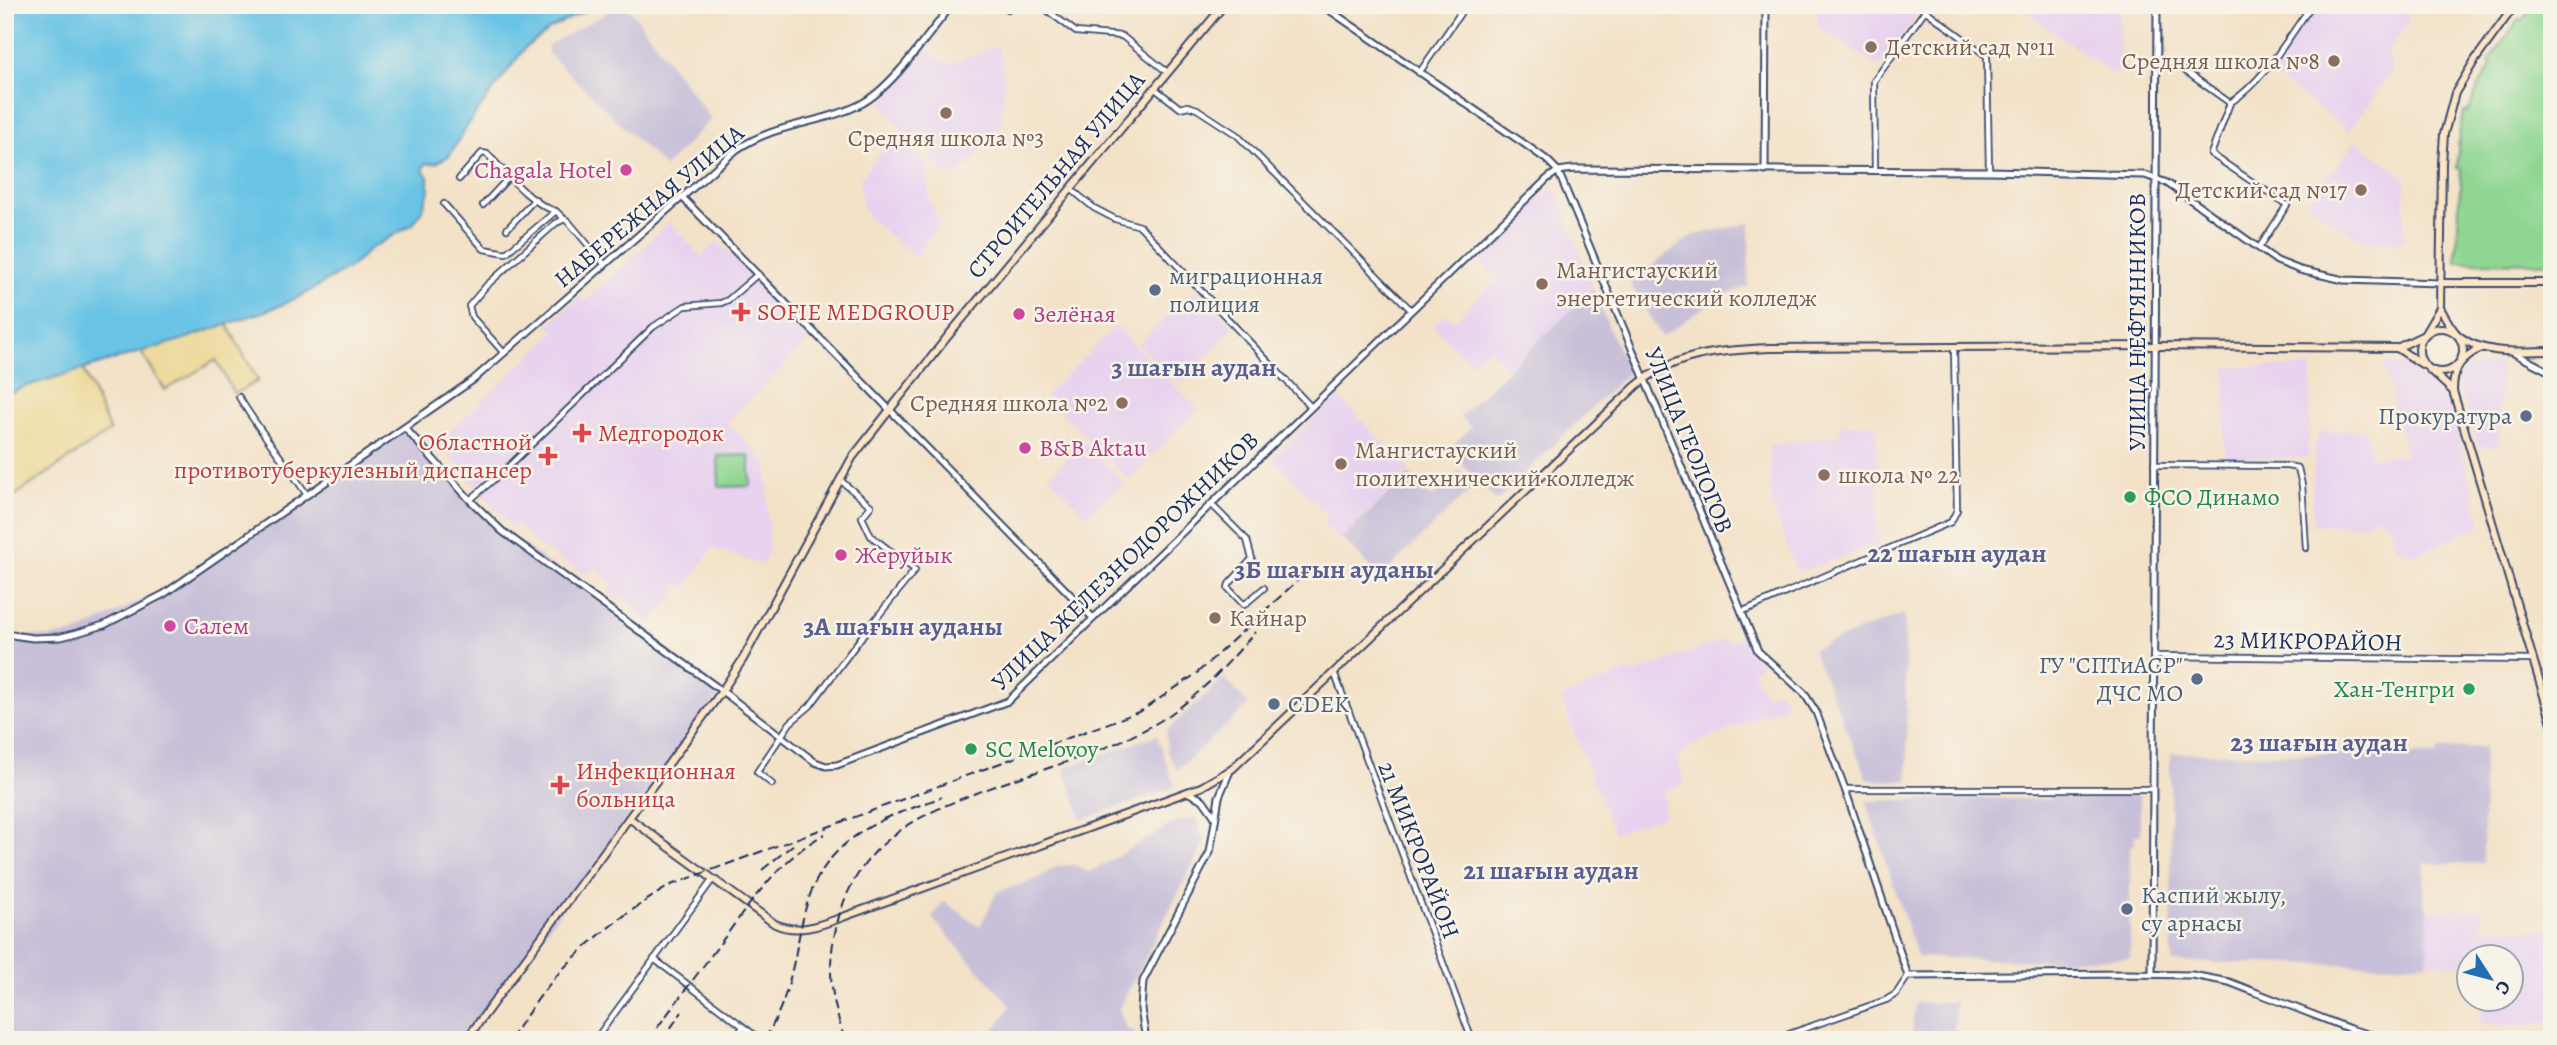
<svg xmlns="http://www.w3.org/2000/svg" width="2557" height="1045" viewBox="0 0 2557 1045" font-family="Alegreya,serif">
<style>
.built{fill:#e7d2ef}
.industrial{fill:#c8bfd8}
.green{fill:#8ed691;stroke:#548278;stroke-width:2}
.sand{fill:#eeda9e;stroke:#84847e;stroke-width:2}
.water{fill:#67c3e5;stroke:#4179a2;stroke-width:2}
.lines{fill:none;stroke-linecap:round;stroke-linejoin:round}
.minor-casing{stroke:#3b4a6e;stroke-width:8}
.tertiary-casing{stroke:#3b4a6e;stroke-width:9}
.secondary-casing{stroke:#3b4a6e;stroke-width:10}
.minor{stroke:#fff;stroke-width:4.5}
.tertiary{stroke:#fff;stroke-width:5}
.secondary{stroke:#fde5c5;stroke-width:6}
.rail{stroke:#1b2f5e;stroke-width:2;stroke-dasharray:10 5;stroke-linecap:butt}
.education-dot{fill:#8d6e63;stroke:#f7f3e8;stroke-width:2.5}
.hotel-dot{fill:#d1479c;stroke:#f7f3e8;stroke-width:2.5}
.service-dot{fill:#5c6f8a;stroke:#f7f3e8;stroke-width:2.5}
.health-dot{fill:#e0444e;stroke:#f7f3e8;stroke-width:2.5}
.leisure-dot{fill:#2e9e5b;stroke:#f7f3e8;stroke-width:2.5}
.labels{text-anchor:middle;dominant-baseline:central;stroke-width:5;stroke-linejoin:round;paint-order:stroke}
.education-label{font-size:24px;fill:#785e54;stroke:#f7f3e8;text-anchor:start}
.hotel-label{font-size:24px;fill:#b23c85;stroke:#f7f3e8;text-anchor:start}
.street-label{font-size:24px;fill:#1b2f5e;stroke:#f7f3e8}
.service-label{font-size:24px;fill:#4e5e75;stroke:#f7f3e8;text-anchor:start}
.health-label{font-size:24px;fill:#be3a42;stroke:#f7f3e8;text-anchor:start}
.leisure-label{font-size:24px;fill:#27864d;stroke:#f7f3e8;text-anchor:start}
.neighbourhood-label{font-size:26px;font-weight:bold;fill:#595e90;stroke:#f7f3e8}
</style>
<rect width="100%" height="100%" fill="#f7f3e8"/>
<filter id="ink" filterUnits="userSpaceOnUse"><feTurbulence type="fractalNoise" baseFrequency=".0143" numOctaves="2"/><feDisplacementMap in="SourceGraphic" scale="14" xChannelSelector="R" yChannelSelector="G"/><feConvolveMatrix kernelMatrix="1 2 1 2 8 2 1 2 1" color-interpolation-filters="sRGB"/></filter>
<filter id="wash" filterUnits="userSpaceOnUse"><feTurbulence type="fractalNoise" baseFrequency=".00686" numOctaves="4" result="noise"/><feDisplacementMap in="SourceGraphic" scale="28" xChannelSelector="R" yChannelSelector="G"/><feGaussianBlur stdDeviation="1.57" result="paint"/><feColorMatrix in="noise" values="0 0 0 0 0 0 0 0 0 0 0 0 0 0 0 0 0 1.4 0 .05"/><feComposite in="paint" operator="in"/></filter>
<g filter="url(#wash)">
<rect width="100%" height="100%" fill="#f3e2c8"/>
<g class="built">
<path d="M1816,5H1906L1918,14L1879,67L1818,27Z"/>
<path d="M2036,5H2120L2119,70L2114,75L2029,14Z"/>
<path d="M2317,5H2407L2408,23L2388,52L2392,71L2349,130L2270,73Z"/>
<path d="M998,46L1005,77L1001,125L962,172L949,175L932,162L935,158L902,130L881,102L926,49L947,64Z"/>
<path d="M894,136L925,161L929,199L940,222L916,258L870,219L862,205L860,179Z"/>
<path d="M2356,141L2405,177L2404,242L2361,241L2307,203Z"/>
<path d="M1549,190H1557L1593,289L1509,369L1489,348L1471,363L1433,326L1446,314L1455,320L1497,279L1478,258Z"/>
<path d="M669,222L702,256L717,241L812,338L727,422L767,463L769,549L763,565L712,548L686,588L678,585L675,594L649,625L623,598L617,600L609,592L612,584L596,569L586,575L543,549L517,524L512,528L438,443L555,332L548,324L579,298L585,302Z"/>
<path d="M1195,290L1234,328L1179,383L1138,344Z"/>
<path d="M1116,326L1198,409L1128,479L1045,396Z"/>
<path d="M2383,361L2395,365H2413L2444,392L2451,406L2478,510L2480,526L2410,557L2408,547L2397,551L2387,519L2381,522L2378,516L2363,524L2313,525L2312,491L2316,443L2321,431L2366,430L2371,457L2406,456Z"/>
<path d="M2500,364L2499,447H2479L2459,388L2460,376L2466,367Z"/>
<path d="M2226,367H2312L2308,458H2224Z"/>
<path d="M1338,396L1410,470L1339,540L1323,523L1327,514L1272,458Z"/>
<path d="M1840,424H1877L1879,545L1797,572L1772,504L1769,445L1840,435Z"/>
<path d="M1085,442L1124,483L1087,516L1049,476Z"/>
<path d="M1746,634L1760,666L1753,670L1764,695L1779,690L1787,705L1688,747L1678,761L1685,785L1662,790L1665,806L1662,807L1665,816L1614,833L1561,698L1630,670L1634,674L1726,638L1729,643Z"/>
<path d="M2482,909V928L2552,930V1023H2531V1026L2481,1024L2482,1000H2512V958H2470L2469,965L2427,962L2428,910Z"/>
</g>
<g class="industrial">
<path d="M622,5H627L711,119L665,167L548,53V45Z"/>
<path d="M1750,223L1748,286L1717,298L1662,337L1630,284L1681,243L1695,235Z"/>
<path d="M1593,289L1628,373L1496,501L1449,449L1471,427L1460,416Z"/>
<path d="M405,428L486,517L722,691L466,1040H5V634L50,637L77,633L200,570Z"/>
<path d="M1460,471L1474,486L1380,577L1342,538L1409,474L1432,498Z"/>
<path d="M1904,614L1908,781L1868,780L1812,649Z"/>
<path d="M1224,678L1249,705L1177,770L1167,752L1166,731Z"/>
<path d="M1157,735L1175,787L1082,820L1064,768Z"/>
<path d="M2484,747L2483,863L2425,864L2424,901L2428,910L2427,962L2395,965L2172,962L2170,753L2437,755L2438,749Z"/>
<path d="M2049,796H2140V835L2134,836L2135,844L2130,846V958L2046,961L1917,957L1866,801L1989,798L2049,800Z"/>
<path d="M1197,817L1205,841L1119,1009L1127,1030H1134L1136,1040H987L1011,1006L932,918L944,901L980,927L997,892L1037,879L1058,866L1074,865L1090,872L1176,822Z"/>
<path d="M1955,1002L1954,1040H1910L1915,1003Z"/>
</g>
<g class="green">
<path d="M2533,5H2552V263L2456,262L2461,169L2457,168L2459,133L2464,111L2468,112L2479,85L2492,65L2488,62L2519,19L2523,21Z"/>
<path d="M749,455L751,486L719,487L718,456Z"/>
</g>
<g class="sand">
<path d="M227,324L258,381L234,394L216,360L165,390L141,352Z"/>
<path d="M83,369L110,431L5,502V396L23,387Z"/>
</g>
<path class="water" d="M5,5H596L550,29L525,48L471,120L449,156L436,163L425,164L423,170L428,177L429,191L422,211L413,224L370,249L352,266L303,295L277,307L181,340L23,387L5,396Z"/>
</g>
<g filter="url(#ink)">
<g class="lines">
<defs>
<g id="minor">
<path d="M1003,5L1008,9L1012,5"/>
<path d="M1040,5L1076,32L1122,36L1167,72"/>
<path d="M1918,5L1987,56L1989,171"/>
<path d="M2157,62L2174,63L2230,103L2211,154L2287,205L2259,248"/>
<path d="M1419,73L1466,5"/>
<path d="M1154,88L1180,108L1188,106L1197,109L1237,135L1411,310"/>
<path d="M2230,103C2266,79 2287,39 2312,5"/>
<path d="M1875,171L1874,81L1929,5"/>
<path d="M459,179L482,153L487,154C507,173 528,202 555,211"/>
<path d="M1071,189L1094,208L1115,219L1140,226L1311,407"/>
<path d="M444,204L484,249L506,253L556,211L564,219"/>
<path d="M483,205L510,176"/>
<path d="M507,229L535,199"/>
<path d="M504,353L472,317L469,306L486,286L556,223L565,219L568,221L605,265"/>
<path d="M239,397C259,431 285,461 307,495"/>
<path d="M2154,465L2287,466L2298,468L2302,485L2306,548"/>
<path d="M470,500L508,467L653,327L685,306L721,303L728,300L758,274"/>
<path d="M1211,504L1247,540L1252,559L1229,584L1228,588L1244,605L1264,588"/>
<path d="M1741,612L1951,522L1957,510L1954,347"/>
<path d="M2153,656L2533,660"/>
<path d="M1334,672L1472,1040"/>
<path d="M772,784L757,772L790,723L810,706L863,635L915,570L871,536L862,517L871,506L840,480"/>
<path d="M1845,789H2153"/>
<path d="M654,959L761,1040"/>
<path d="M595,1040L713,879"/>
<path d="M734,1040L743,1027"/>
<path d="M1772,1040L1886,1000L1896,994L1908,976"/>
</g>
<g id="tertiary">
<path d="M1322,5L1526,145L1547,160L1558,171L1758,651L1804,693L1816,712L1845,789L1908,976L2125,974L2192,975L2229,982L2350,1029L2389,1040"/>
<path d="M1765,171L1766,5"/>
<path d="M682,197L1093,618"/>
<path d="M2510,351L2552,373"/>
<path d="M405,428L470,500L502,531L722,691L815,762L826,766L837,765L1008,701L1547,179L1558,171L1573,169L1989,171L2145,175L2167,183L2277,261L2300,270L2344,280L2440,283"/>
<path d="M5,634L33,638L61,637L77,633L104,625L164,594L473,380L736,150C777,122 820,125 861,104C893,87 928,34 952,5"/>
<path d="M1187,792L1203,800L1215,817"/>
<path d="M2152,974L2157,5"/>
<path d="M1146,1040L1141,1009L1143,981L1210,852L1219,797L1230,771"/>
</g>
<g id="secondary">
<path d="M2440,283H2552"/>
<path d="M2440,308C2445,316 2451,329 2459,336C2484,356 2522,351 2552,351"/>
<circle cx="2441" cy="350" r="22"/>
<path d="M2397,348L2422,364"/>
<path d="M2482,348C2462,356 2453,368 2453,391L2552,723"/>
<path d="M2430,370L2453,391"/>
<path d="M629,818L775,924C801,936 828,922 854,913L1201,787L1232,769L1636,386C1675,353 1722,350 1770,348L2155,346L2397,348L2424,335L2440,308L2442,163L2444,134L2455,93L2475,60L2515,5"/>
<path d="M466,1040L722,691L743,659L852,458L948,336L1224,5"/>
</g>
</defs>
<use href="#minor" class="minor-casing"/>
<use href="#tertiary" class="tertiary-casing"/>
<use href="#secondary" class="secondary-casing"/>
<use href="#minor" class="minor"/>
<use href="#tertiary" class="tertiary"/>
<use href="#secondary" class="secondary"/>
<g class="rail">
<path d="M883,819L942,797"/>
<path d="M762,870L794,844"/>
<path d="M509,1040C526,1017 542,991 561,971C594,936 631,909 671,885L1141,711L1196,674L1309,570"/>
<path d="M648,1040C672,1008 695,977 719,945C748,906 780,858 825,834"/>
<path d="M662,1040L682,1012"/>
<path d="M764,1040C820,952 772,869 891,816"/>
<path d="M845,1040C830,995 826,966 838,920C861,836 926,811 1001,784C1047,768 1096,754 1140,732C1187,709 1222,671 1255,632"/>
</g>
</g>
</g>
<g class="education-dot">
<circle cx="1871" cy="47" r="7"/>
<circle cx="2334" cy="61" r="7"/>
<circle cx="946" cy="113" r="7"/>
<circle cx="2361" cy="190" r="7"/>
<circle cx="1542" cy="284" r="7"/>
<circle cx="1122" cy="403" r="7"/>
<circle cx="1341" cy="464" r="7"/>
<circle cx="1824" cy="475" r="7"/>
<circle cx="1215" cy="618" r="7"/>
</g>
<g class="hotel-dot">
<circle cx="626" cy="170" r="7"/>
<circle cx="1019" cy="314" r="7"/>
<circle cx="1025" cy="448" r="7"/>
<circle cx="841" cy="555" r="7"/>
<circle cx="170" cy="626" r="7"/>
</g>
<g class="service-dot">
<circle cx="1155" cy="290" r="7"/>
<circle cx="2526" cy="416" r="7"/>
<circle cx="2197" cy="679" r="7"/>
<circle cx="1274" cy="704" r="7"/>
<circle cx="2127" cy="909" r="7"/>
</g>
<g class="health-dot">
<path d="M737.5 301.5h7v7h7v7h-7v7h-7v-7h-7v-7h7z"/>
<path d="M578.5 422.5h7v7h7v7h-7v7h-7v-7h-7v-7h7z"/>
<path d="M544.5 445.5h7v7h7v7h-7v7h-7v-7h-7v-7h7z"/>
<path d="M556.5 774.5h7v7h7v7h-7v7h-7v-7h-7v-7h7z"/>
</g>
<g class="leisure-dot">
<circle cx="2130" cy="497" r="7"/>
<circle cx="2469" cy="689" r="7"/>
<circle cx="971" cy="749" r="7"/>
</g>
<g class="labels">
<g class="education-label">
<text x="1885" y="47">Детский сад №11</text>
<text x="2320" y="61" text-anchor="end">Средняя школа №8</text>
<text x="946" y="138" text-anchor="middle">Средняя школа №3</text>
<text x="2347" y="190" text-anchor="end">Детский сад №17</text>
<text x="1556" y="270">Мангистауский<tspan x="1556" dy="28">энергетический колледж</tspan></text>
<text x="1108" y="403" text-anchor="end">Средняя школа №2</text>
<text x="1355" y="450">Мангистауский<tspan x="1355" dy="28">политехнический колледж</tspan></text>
<text x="1838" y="475">школа № 22</text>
<text x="1229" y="618">Кайнар</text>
</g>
<g class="hotel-label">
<text x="612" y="170" text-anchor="end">Chagala Hotel</text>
<text x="1033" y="314">Зелёная</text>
<text x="1039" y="448">B&amp;B Aktau</text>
<text x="855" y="555">Жеруйык</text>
<text x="184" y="626">Салем</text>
</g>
<g class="street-label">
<text transform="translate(1056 175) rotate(-50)">СТРОИТЕЛЬНАЯ УЛИЦА</text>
<text transform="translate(649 206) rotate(-40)">НАБЕРЕЖНАЯ УЛИЦА</text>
<text transform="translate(2137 322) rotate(-90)">УЛИЦА НЕФТЯННИКОВ</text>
<text transform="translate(1689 440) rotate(68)">УЛИЦА ГЕОЛОГОВ</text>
<text transform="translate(1125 561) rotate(-44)">УЛИЦА ЖЕЛЕЗНОДОРОЖНИКОВ</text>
<text transform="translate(2308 641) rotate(1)">23 МИКРОРАЙОН</text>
<text transform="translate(1419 850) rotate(69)">21 МИКРОРАЙОН</text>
</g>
<g class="service-label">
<text x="1169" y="276">миграционная<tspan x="1169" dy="28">полиция</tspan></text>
<text x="2512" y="416" text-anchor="end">Прокуратура</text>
<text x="2183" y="665" text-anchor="end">ГУ "СПТиАСР"<tspan x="2183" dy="28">ДЧС МО</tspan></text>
<text x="1288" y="704">CDEK</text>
<text x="2141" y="895">Каспий жылу,<tspan x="2141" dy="28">су арнасы</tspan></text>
</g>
<g class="health-label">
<text x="757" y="312">SOFIE MEDGROUP</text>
<text x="598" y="433">Медгородок</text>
<text x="532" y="442" text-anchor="end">Областной<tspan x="532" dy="28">противотуберкулезный диспансер</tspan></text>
<text x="576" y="771">Инфекционная<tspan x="576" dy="28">больница</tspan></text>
</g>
<g class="leisure-label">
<text x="2144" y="497">ФСО Динамо</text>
<text x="2455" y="689" text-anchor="end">Хан-Тенгри</text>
<text x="985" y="749">SC Melovoy</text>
</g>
<g class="neighbourhood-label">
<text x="1194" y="367">3 шағын аудан</text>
<text x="1957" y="553">22 шағын аудан</text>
<text x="1334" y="569">3Б шағын ауданы</text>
<text x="903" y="626">3А шағын ауданы</text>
<text x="2319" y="742">23 шағын аудан</text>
<text x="1551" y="870">21 шағын аудан</text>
</g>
</g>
<rect width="2557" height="1045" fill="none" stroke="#f7f3e8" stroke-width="28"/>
<g transform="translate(2490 978) rotate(126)"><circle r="33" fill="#f7f3e8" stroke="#9fa5b1" stroke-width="2"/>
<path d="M0-5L12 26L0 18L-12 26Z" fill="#1f6fb2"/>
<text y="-10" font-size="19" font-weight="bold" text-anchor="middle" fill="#1b2f5e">С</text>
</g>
</svg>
